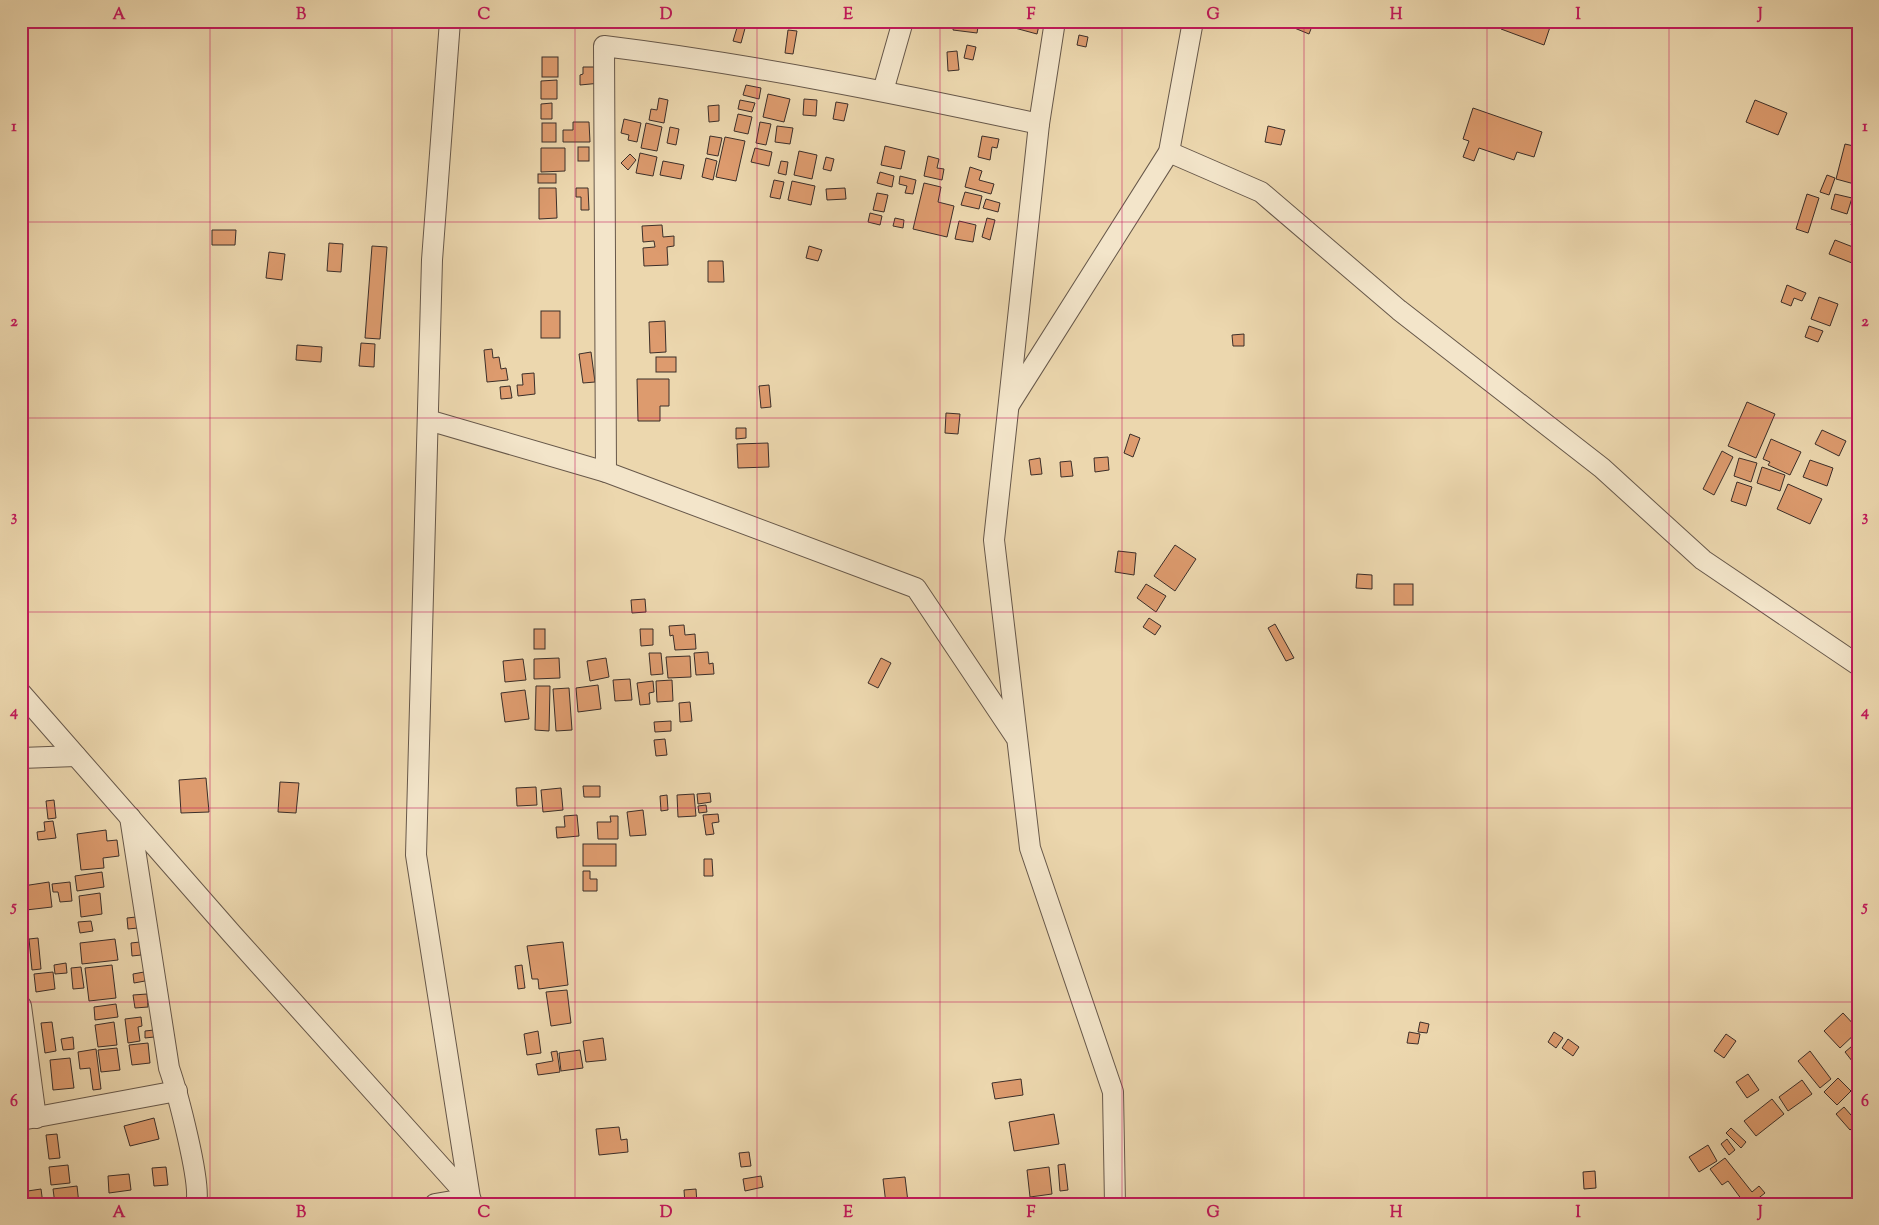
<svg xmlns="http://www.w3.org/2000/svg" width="1879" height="1225" viewBox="0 0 1879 1225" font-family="'Sorts Mill Goudy',serif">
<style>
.building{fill:#dd9b6e;stroke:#3b2e29}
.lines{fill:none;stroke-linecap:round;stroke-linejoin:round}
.street-casing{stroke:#67584a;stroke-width:22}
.street{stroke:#f3e5ca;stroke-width:20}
.grid{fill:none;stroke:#c2185b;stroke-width:1;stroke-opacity:0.55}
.neatline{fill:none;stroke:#c2185b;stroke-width:2}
.grid-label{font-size:16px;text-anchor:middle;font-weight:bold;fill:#c2185b}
</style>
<rect width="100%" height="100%" fill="#ecd7ae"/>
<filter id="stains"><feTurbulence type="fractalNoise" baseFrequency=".004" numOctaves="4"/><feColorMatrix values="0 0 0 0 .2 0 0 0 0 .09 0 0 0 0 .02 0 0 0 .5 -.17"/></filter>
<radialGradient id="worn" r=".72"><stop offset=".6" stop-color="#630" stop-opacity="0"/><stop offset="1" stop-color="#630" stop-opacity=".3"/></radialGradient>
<g class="building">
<path d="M739,21H747L741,43L733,41Z"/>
<path d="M954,21H979L977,33L953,30Z"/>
<path d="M1013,21H1040L1037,34L1011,27Z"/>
<path d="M1295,21H1314L1309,34L1292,27Z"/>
<path d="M1504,21H1552L1544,45L1501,29Z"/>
<path d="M788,30L797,31L793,54L785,53Z"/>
<path d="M1079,35L1088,37L1086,47L1077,45Z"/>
<path d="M967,45L976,47L973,60L964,58Z"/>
<path d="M957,51L959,70L948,71L947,52Z"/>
<rect x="542" y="57" width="16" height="20"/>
<path d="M583,67H594L601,83L580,85V75L583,74Z"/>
<path d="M557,80V99H541V81Z"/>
<path d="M746,85L761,88L759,99L743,95Z"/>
<path d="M768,94L790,99L784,122L763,117Z"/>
<path d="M659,98L668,100L664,123L649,120L651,109L657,110Z"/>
<path d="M804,99L817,100L816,116L803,115Z"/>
<path d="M740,100L755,103L752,112L738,109Z"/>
<path d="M1755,100L1787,113L1778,135L1746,122Z"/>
<path d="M836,102L848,104L844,121L833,119Z"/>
<path d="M552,103V119H541V104Z"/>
<path d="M719,105V121L709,122L708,106Z"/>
<path d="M1473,108L1542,132L1534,157L1517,152L1514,160L1479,148L1474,161L1463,157L1469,141L1463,139Z"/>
<path d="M738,114L752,117L748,134L734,131Z"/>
<path d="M624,119L641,123L637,142L628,140L629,135L621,133Z"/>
<path d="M573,122H589L590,142H563V130H573Z"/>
<path d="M760,122L771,124L766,145L756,143Z"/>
<rect x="542" y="123" width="14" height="19"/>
<path d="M646,123L662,127L657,151L641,148Z"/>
<path d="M777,126L793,128L790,144L775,142Z"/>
<path d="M1268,126L1285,130L1281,145L1265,142Z"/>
<path d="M670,127L679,129L676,145L667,143Z"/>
<path d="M710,136L722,138L718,156L707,154Z"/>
<path d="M982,136L999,139L997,148L992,147L990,160L978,157Z"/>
<path d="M725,137L745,141L736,181L716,177Z"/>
<path d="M1845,144L1858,147V185L1836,179Z"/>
<path d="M885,146L905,151L901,169L881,165Z"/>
<rect x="578" y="147" width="11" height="14"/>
<path d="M541,148H565V171L541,172Z"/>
<path d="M755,148L772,152L769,166L751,162Z"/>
<path d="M799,151L817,155L812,179L794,175Z"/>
<path d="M640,153L657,157L653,176L636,173Z"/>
<path d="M630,154L636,160L628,170L621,163Z"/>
<path d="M928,156L939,159L937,168L944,169L942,180L924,176Z"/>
<path d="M826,157L834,159L831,171L823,169Z"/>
<path d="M706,158L717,161L713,180L702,177Z"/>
<path d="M663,161L684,165L681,179L660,175Z"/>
<path d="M781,161L788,162L786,175L778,173Z"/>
<path d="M970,167L982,171L979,180L994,184L991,194L965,187Z"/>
<path d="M880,172L894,176L892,187L877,183Z"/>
<rect x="538" y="174" width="18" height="9"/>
<path d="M1827,175L1835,178L1829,195L1820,192Z"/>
<path d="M900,176L916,180L913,194L905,193L907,186L899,184Z"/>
<path d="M774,180L784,182L780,199L770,197Z"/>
<path d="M792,181L815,186L811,205L788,200Z"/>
<path d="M924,183L941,187L938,202L954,206L947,237L913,229Z"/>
<path d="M539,188H556L557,218L539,219Z"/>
<path d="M576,188H588L589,210H581V197H576Z"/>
<path d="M845,188L846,199L827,200L826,189Z"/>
<path d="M965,192L982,196L979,209L961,205Z"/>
<path d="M877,193L888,195L884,212L873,210Z"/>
<path d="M1807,194L1819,198L1808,233L1796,229Z"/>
<path d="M1835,194L1852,198L1847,214L1831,209Z"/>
<path d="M986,199L1000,203L998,212L983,208Z"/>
<path d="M1858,208V228L1851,225Z"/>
<path d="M870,213L882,216L880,225L868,222Z"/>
<path d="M895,218L904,220L903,228L893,226Z"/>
<path d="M987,218L995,220L990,240L982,237Z"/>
<path d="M959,221L976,225L973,242L955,239Z"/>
<path d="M662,225L663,237L674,236V246L667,247L668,265L644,266L643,248L655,247L654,241L643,242L642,226Z"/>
<path d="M212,230H236L235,245H212Z"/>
<path d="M1835,240L1858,249L1852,263L1829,254Z"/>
<path d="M329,243L343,244L341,272L327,271Z"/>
<path d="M372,246L387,247L380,339L365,338Z"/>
<path d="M809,246L822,250L818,261L806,258Z"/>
<path d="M269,252L285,254L282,280L266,278Z"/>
<path d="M708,261H723L724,282H708Z"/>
<path d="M1787,285L1806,293L1802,301L1794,298L1791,306L1781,302Z"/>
<path d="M1819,297L1838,304L1830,326L1811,319Z"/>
<rect x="541" y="311" width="19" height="27"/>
<path d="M665,321L666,352L650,353L649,322Z"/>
<path d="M1809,326L1823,331L1818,342L1805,337Z"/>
<path d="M1244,334V346H1233L1232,335Z"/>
<path d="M361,343L375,344L374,367L359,366Z"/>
<path d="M297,345L322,347L321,362L296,360Z"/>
<path d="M492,349L493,358L499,357L501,369L506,368L508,380L487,382L484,350Z"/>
<path d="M591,352L595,382L583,383L579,354Z"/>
<rect x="656" y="357" width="20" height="15"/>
<path d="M534,373L535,394L518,396L517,385H523L522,374Z"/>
<path d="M637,379H669V406H660V421H638Z"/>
<path d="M769,385L771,407L761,408L759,386Z"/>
<path d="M510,386L512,398L501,399L500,387Z"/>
<path d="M1747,402L1775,414L1756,458L1728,446Z"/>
<path d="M946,413L960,414L958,434L945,433Z"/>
<path d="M736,428H746V438L736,439Z"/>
<path d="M1822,430L1846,441L1839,456L1815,444Z"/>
<path d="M1130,434L1140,438L1133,457L1124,453Z"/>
<path d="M1771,439L1801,452L1790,475L1768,465L1770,462L1763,459Z"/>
<path d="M768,443L769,467L738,468L737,444Z"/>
<path d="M1722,451L1733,457L1714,495L1703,489Z"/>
<path d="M1108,457L1109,470L1095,472L1094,458Z"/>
<path d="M1040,458L1042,474L1031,475L1029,460Z"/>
<path d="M1739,458L1757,463L1751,482L1734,476Z"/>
<path d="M1810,460L1833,468L1827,486L1803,477Z"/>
<path d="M1071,461L1073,476L1061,477L1060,462Z"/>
<path d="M1762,467L1785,475L1780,491L1757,483Z"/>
<path d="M1737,482L1752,487L1746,506L1731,501Z"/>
<path d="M1788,484L1822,499L1810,524L1777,509Z"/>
<path d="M1175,545L1196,559L1175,591L1154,576Z"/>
<path d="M1118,551L1136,553L1134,575L1115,572Z"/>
<path d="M1357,574L1372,575V589L1356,588Z"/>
<path d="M1146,584L1166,596L1156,612L1137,598Z"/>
<rect x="1394" y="584" width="19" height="21"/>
<path d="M645,599L646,612L632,613L631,600Z"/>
<path d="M1149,618L1161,626L1155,635L1143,627Z"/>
<path d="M1275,624L1294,658L1286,661L1268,628Z"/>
<path d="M684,625L685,635L695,634L696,649L675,650L673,635L670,636L669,626Z"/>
<rect x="534" y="629" width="11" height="20"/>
<path d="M640,629H653V645L641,646Z"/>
<path d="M708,652L709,664L713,663L714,674L696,675L694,653Z"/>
<path d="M649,653H661L663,674L651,675Z"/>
<path d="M690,656L691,677L668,678L666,657Z"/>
<path d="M559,658L560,678L534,679V659Z"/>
<path d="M606,658L609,677L590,681L587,661Z"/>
<path d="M881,658L891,663L878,688L868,683Z"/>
<path d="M523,659L526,680L505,682L503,661Z"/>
<path d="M630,679L632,700L615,701L613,680Z"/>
<path d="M672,680L673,701L657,702L656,681Z"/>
<path d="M653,681L654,692L649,693L650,704L640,705L637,683Z"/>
<path d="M598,685L601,709L578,712L576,688Z"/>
<path d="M536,686H550L549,731L535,730Z"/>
<path d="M569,688L572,730L556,731L553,689Z"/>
<path d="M525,690L529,719L505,722L501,693Z"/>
<path d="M690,702L692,721L680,722L679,703Z"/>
<path d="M671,721V731L655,732L654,722Z"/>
<path d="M665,739L667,755L656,756L654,740Z"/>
<path d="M206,778L209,812L181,813L179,780Z"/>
<path d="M280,782L299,783L296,813L278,812Z"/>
<path d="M583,786H600V797H584Z"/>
<path d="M536,787L537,805L517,806L516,788Z"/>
<path d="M561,788L563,810L543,812L541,790Z"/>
<path d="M710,793L711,802L698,804L697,794Z"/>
<path d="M694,794L696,816L678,817L677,795Z"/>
<path d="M667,795L668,810L661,811L660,796Z"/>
<path d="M54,800L56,818L48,819L46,801Z"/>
<path d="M706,805L707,812L699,813L698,806Z"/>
<path d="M643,810L646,835L630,836L627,812Z"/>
<path d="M718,814L719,822L712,823L714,834L706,835L703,815Z"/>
<path d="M577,815L579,836L557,838L556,827H565L564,816Z"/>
<path d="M610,816H618V839H598L597,822H611Z"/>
<path d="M53,821L56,838L38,840L37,832L45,831L44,822Z"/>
<path d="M26,824L28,843H21V825Z"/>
<path d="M106,830L107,841L117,840L119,856L103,858L104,868L81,870L77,834Z"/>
<rect x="583" y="844" width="33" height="22"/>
<path d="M704,859H712L713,876H704Z"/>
<path d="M583,871H590V879H597V891H583Z"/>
<path d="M102,872L104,887L77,891L75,876Z"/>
<path d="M49,882L52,907L26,910L23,886Z"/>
<path d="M70,882L72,901L60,902L58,892H53L52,884Z"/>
<path d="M100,893L102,914L81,917L79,896Z"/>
<path d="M136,917L138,928L128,929L127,918Z"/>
<path d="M91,921L93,931L80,933L78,922Z"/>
<path d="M38,938L41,969L32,970L29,939Z"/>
<path d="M115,939L118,960L82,964L80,943Z"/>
<path d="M140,942L141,955L132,956L131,943Z"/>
<path d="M563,942L568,985L539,989L538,979H532L527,946Z"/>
<path d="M66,963L67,973L55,974L54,965Z"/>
<path d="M112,965L116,998L89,1001L85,968Z"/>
<path d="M522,965L525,988L518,989L515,966Z"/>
<path d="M81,967L84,988L73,989L71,968Z"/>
<path d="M53,972L55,989L36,992L34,974Z"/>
<path d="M144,972L145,981L134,983L133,974Z"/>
<path d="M567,990L571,1023L551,1026L546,992Z"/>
<path d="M147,994L148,1007L135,1008L133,995Z"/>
<path d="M116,1004L118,1017L95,1020L94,1007Z"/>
<path d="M1843,1013L1858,1029V1031L1840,1048L1824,1031Z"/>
<path d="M141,1017L142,1026L138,1027L140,1041L128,1043L125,1019Z"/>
<path d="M52,1022L56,1051L45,1053L41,1023Z"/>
<path d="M114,1022L117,1045L98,1047L95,1025Z"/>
<path d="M1420,1022L1429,1024L1427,1033L1418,1032Z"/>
<path d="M154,1030V1037L145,1038V1031Z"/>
<path d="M538,1031L541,1053L527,1055L524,1034Z"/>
<path d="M1409,1032L1420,1034L1418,1044L1407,1043Z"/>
<path d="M1554,1032L1563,1038L1556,1048L1548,1042Z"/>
<path d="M1726,1034L1736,1041L1724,1058L1714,1051Z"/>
<path d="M73,1037L74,1049L63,1050L61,1039Z"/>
<path d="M603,1038L606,1060L586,1062L583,1041Z"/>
<path d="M1568,1039L1579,1047L1573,1056L1562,1048Z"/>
<path d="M1858,1041V1065L1856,1066L1845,1052Z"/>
<path d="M148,1043L150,1063L132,1065L129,1045Z"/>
<path d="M117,1048L120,1070L101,1072L98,1050Z"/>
<path d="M96,1049L101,1089L93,1090L90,1068L80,1069L78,1052Z"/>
<path d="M580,1050L583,1068L561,1071L559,1053Z"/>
<path d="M557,1051L560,1072L538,1075L536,1064L553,1061L551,1052Z"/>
<path d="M1810,1051L1831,1079L1820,1088L1798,1061Z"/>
<path d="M70,1058L74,1088L53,1090L50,1060Z"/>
<path d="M1748,1074L1759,1090L1747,1098L1736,1082Z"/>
<path d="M1838,1078L1851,1091L1837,1105L1824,1092Z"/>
<path d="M1021,1079L1023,1095L995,1099L992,1083Z"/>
<path d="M1802,1080L1812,1094L1788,1111L1779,1097Z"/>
<path d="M1772,1099L1784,1114L1756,1136L1744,1121Z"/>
<path d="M1844,1107L1858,1123L1850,1130L1836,1114Z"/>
<path d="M1054,1114L1059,1144L1014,1151L1009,1122Z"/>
<path d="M154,1118L159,1139L130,1146L124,1126Z"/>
<path d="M619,1127L621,1140L627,1139L628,1152L599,1155L596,1129Z"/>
<path d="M1731,1128L1746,1142L1741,1148L1726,1133Z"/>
<path d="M57,1134L60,1158L49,1159L46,1135Z"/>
<path d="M1727,1139L1735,1150L1729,1155L1721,1144Z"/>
<path d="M1708,1145L1717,1161L1699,1172L1689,1157Z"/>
<path d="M749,1152L751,1166L741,1167L739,1153Z"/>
<path d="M1725,1158L1752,1192L1759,1186L1765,1193L1751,1204H1745L1728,1181L1722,1185L1710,1169Z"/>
<path d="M1065,1164L1068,1190L1060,1191L1058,1165Z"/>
<path d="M68,1165L70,1183L51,1185L49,1167Z"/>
<path d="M166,1167L168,1185L154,1186L152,1168Z"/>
<path d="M1049,1167L1052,1194L1030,1197L1027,1170Z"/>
<path d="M1595,1171L1596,1188L1584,1189L1583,1172Z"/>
<path d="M129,1174L131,1190L109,1193L108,1176Z"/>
<path d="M761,1176L763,1187L745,1191L743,1179Z"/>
<path d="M905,1177L908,1202L886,1204L883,1179Z"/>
<path d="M77,1186L79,1204H55L53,1189Z"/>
<path d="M41,1189L43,1204H21V1192Z"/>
<path d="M696,1189L697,1204H685L684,1190Z"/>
</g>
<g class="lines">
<defs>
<g id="street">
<path d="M1055,21L1039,124L994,540L1030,848L1113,1092L1115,1204"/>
<path d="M883,91L903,21"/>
<path d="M1169,152L1261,192L1399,310L1602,468L1703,560L1858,665"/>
<path d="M1009,405L1169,152L1193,21"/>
<path d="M428,420L606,472L916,588L1015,736"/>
<path d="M606,472L604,46C750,64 895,93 1039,124"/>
<path d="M21,693L232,934L471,1200"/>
<path d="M21,758L76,756"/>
<path d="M130,817L169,1068C177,1091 202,1184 196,1204"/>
<path d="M21,1006L36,1118"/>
<path d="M21,1120L177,1091"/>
<path d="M435,1204L470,1198L416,855L432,260L450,21"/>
</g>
</defs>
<use href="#street" class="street-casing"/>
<use href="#street" class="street"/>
</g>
<path class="grid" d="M210,21V1204M392,21V1204M575,21V1204M757,21V1204M940,21V1204M1122,21V1204M1304,21V1204M1487,21V1204M1669,21V1204M21,222H1858M21,418H1858M21,612H1858M21,808H1858M21,1002H1858"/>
<rect width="1879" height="1225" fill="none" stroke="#ecd7ae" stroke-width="55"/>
<rect x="28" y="28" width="1824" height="1170" class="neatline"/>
<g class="grid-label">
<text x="119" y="19">A</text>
<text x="301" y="19">B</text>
<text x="484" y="19">C</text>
<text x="666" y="19">D</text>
<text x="848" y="19">E</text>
<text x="1031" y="19">F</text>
<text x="1213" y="19">G</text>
<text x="1396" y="19">H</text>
<text x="1578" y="19">I</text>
<text x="1760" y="19">J</text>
<text x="14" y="131">1</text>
<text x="1865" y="131">1</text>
<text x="14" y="326">2</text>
<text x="1865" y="326">2</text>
<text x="14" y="521">3</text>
<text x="1865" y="521">3</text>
<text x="14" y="716">4</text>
<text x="1865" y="716">4</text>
<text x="14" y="911">5</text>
<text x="1865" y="911">5</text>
<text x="14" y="1106">6</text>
<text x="1865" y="1106">6</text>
<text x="119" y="1217">A</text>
<text x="301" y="1217">B</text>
<text x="484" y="1217">C</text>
<text x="666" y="1217">D</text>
<text x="848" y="1217">E</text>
<text x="1031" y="1217">F</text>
<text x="1213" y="1217">G</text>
<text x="1396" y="1217">H</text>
<text x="1578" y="1217">I</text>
<text x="1760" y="1217">J</text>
</g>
<rect width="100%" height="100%" filter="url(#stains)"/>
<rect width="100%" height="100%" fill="url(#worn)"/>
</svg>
